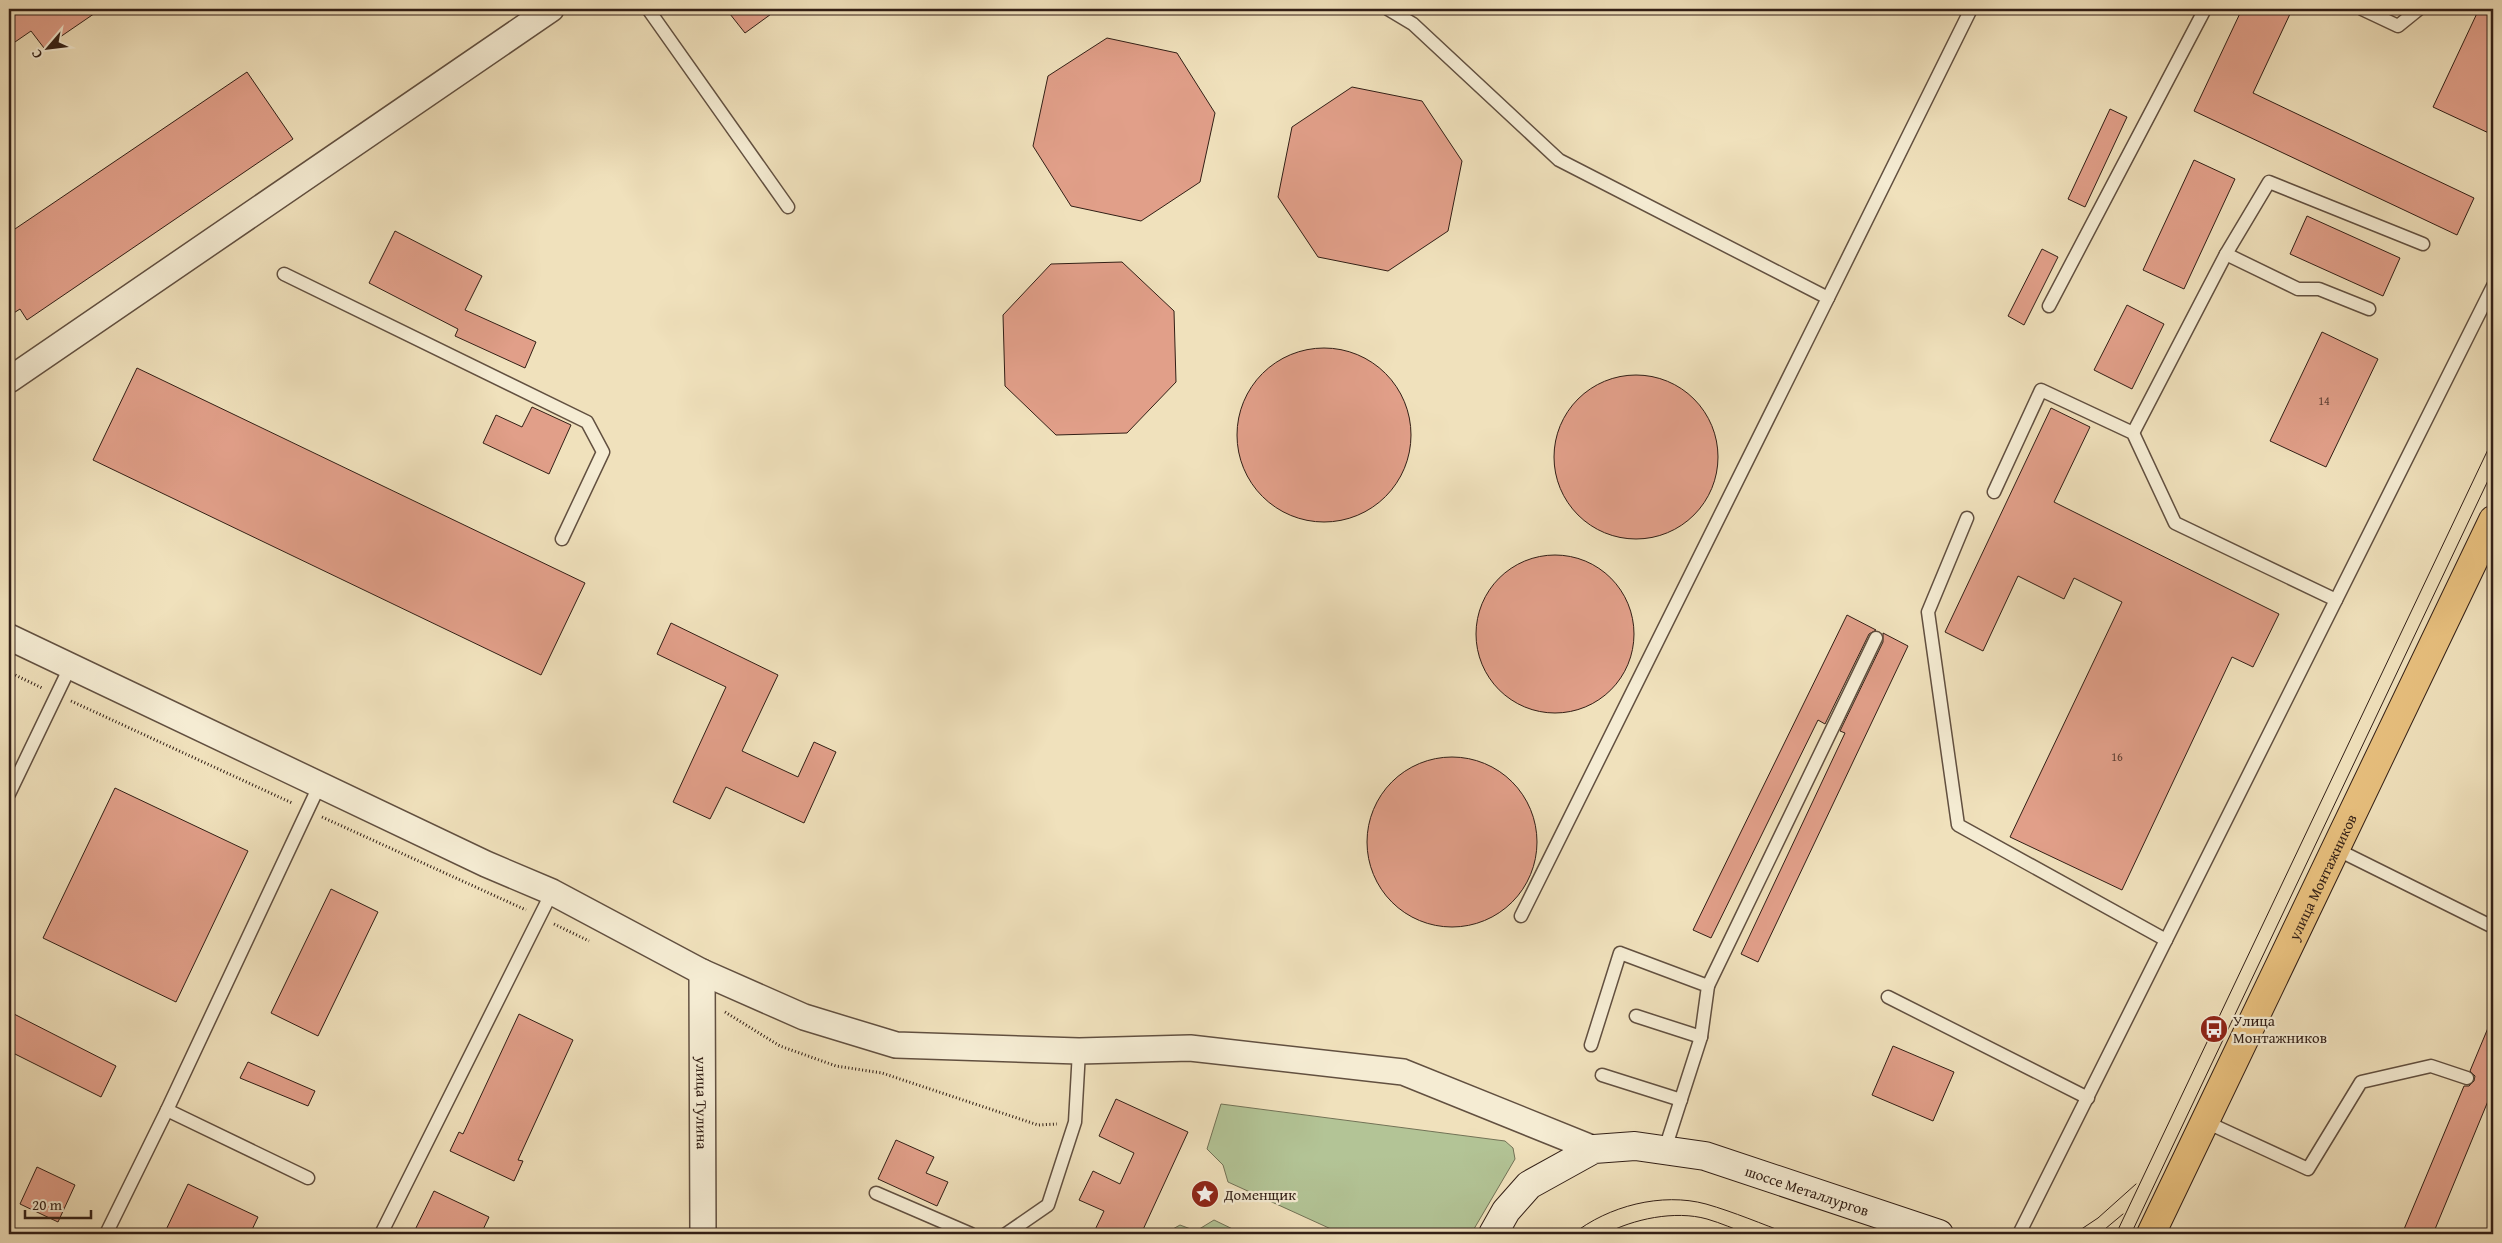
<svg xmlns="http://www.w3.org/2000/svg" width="2502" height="1243" viewBox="0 0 2502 1243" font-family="'Gentium Book Plus',serif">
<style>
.green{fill:#b3c496;stroke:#727256}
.building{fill:#e19f89;stroke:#321f16}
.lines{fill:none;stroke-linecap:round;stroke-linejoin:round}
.lane-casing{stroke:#625040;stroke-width:15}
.street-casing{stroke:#625040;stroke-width:28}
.secondary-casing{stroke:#321f16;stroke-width:30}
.primary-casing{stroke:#321f16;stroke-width:30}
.path{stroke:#321f16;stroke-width:3;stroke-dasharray:1 2.5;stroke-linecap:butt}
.lane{stroke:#f5ecd3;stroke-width:12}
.street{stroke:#f5ecd3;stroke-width:25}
.secondary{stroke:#f5ecd3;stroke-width:28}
.primary{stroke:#e8c07e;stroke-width:28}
.tram{stroke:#321f16;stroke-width:1}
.labels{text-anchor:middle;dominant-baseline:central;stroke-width:4.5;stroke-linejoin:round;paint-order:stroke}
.number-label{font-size:12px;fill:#5e3f33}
.street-label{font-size:15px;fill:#321f16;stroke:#f5ecd3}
.poi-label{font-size:15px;fill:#321f16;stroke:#f5ecd3;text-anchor:start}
</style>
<rect width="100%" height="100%" fill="#f0e1bc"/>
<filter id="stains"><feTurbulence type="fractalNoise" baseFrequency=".004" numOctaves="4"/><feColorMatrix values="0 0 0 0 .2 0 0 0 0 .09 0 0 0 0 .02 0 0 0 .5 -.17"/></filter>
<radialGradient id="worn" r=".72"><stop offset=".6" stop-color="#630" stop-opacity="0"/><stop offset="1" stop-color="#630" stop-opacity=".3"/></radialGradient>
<g class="green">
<path d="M1221,1104L1505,1141L1513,1148L1515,1159L1471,1234H1342L1228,1182L1223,1165L1207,1149Z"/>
<path d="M1214,1220L1243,1234H1164L1180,1225L1196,1231Z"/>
</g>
<g class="building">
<path d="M9,9H101L44,48L31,31L15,42L9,33Z"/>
<path d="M726,9H778L745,33Z"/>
<path d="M2242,9H2281L2290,14L2253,93L2474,198L2457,235L2194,111Z"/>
<path d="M2479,9H2493V135L2433,107Z"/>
<path d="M1107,38L1177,53L1215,113L1200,182L1141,221L1071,206L1033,146L1048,76Z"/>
<path d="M247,72L293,139L27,320L20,309L9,316V233Z"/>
<path d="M1352,87L1422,101L1462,161L1448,231L1388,271L1318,257L1278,197L1292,127Z"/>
<path d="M2110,109L2127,117L2085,207L2068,199Z"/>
<path d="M2194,160L2235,179L2184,289L2143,270Z"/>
<path d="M2307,216L2400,258L2383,296L2290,254Z"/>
<path d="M395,231L482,276L465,310L536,342L525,368L455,336L458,329L369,283Z"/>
<path d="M2042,249L2058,257L2024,325L2008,316Z"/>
<path d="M1122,262L1174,311L1176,382L1127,433L1056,435L1005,386L1003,315L1051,264Z"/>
<path d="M2127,305L2164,324L2132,389L2094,370Z"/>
<path d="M2322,332L2378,359L2326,467L2270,441Z"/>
<circle cx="1324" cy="435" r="87"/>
<path d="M137,368L585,583L541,675L93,460Z"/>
<circle cx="1636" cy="457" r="82"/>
<path d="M532,407L571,425L549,474L483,443L496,415L522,427Z"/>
<path d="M2051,408L2090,427L2054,502L2279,614L2253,667L2232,657L2122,890L2010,837L2122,602L2074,578L2064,599L2018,576L1983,651L1945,632Z"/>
<circle cx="1555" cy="634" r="79"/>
<path d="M1847,615L1876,630L1869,634L1825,724L1818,720L1711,938L1693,930Z"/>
<path d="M671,623L778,675L742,751L798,777L814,742L836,752L804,823L726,787L710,819L673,802L726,687L657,654Z"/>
<path d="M1883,633L1908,646L1758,962L1741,954L1845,733L1840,731L1883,642Z"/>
<circle cx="1452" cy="842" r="85"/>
<path d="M115,788L248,851L176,1002L43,938Z"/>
<path d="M331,889L378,912L318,1036L271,1013Z"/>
<path d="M14,1014L116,1066L101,1097L9,1051V1025Z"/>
<path d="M519,1014L573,1040L518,1160L523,1161L514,1181L450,1151L459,1132L463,1134Z"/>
<path d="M2493,1016V1089L2433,1234H2402L2464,1086H2469L2474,1081L2475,1076L2470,1071Z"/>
<path d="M1893,1046L1954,1072L1933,1121L1872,1095Z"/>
<path d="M248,1062L315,1091L308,1106L240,1078Z"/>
<path d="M1116,1099L1188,1132L1141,1234H1093L1104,1211L1079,1200L1093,1171L1120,1184L1134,1153L1099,1136Z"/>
<path d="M896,1140L934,1157L926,1173L948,1182L937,1206L878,1179Z"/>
<path d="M37,1167L75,1185L58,1222L20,1204Z"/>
<path d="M188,1184L258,1217L250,1234H164Z"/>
<path d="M434,1191L489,1217L481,1234H413Z"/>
</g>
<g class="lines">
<defs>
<g id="lane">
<path d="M648,9L788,207"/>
<path d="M1388,9L1413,24L1559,160L1828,298L1521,916"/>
<path d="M2362,9L2398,26L2419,9"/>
<path d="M2226,254L2298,289H2319L2369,309"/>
<path d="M284,274L587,422L603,452L562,539"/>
<path d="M1828,298L1971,9"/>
<path d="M2049,306L2205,9"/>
<path d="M2133,433L2226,254L2269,182L2423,244"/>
<path d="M1994,492L2041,390L2133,433L2175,523L2336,600"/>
<path d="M1967,518L1928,612L1958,825L2166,940"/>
<path d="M9,794L71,665"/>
<path d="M2336,849L2493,927"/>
<path d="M1708,986L1876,638"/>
<path d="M1888,997L2088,1098"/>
<path d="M1636,1016L1701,1037"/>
<path d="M1591,1045L1620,953L1708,986L1701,1037L1665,1149"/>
<path d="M1602,1075L1681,1100"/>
<path d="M167,1110L308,1178"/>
<path d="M2206,1122L2308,1169L2361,1082L2431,1066L2467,1078"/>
<path d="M876,1193L971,1234"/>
<path d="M106,1234L167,1110L320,784"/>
<path d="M381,1234L552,892"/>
<path d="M1006,1234L1048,1205L1075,1122L1079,1051"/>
<path d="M2019,1234L2493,286"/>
</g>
<g id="street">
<path d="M9,380L551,9"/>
<path d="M9,637L486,864L552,892L702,972L804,1017L896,1045L1079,1051L1190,1048L1403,1072L1594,1149"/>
<path id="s1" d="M702,972L703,1234"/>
</g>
<g id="secondary">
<path id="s2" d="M1493,1234L1506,1211L1529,1185L1594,1149L1635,1146L1705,1156L1939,1234"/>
</g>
<g id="primary">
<path id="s3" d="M2151,1234L2493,520"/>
</g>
</defs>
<use href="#lane" class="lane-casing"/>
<use href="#street" class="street-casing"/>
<use href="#secondary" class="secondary-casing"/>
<use href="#primary" class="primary-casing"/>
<g class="path">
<path d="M9,672L42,688"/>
<path d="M71,701L292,803"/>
<path d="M322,817L526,910"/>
<path d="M554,924L589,941"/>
<path d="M725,1012L780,1046L836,1066L882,1073L1038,1125L1057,1124"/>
</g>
<use href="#lane" class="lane"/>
<use href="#street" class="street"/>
<use href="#secondary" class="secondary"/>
<use href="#primary" class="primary"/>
<g class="tram">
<path d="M1573,1234C1608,1206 1662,1192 1706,1204C1734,1212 1762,1224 1789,1234"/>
<path d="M1605,1234C1633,1219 1675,1210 1707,1219C1721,1223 1734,1229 1748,1234"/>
<path d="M2074,1234L2098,1218L2136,1184"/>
<path d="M2099,1234L2123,1214"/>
<path d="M2116,1234L2493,439"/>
<path d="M2131,1234L2493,470"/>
</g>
</g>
<defs>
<symbol id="bus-disc" viewBox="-11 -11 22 22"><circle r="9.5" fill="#8f2418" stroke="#f5ecd3"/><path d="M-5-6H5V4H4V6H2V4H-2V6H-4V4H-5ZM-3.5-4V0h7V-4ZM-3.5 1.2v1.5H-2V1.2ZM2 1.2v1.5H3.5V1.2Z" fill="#fff"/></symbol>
<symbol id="sight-disc" viewBox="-11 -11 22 22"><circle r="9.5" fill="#8f2418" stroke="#f5ecd3"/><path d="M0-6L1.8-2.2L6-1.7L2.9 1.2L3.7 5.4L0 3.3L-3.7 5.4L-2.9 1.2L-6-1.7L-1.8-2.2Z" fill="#fff"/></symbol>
</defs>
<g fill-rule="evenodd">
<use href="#bus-disc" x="2198" y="1013" width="32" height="32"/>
<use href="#sight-disc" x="1189" y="1178" width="32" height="32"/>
</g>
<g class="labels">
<g class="number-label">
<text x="2324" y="400">14</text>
<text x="2117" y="756">16</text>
</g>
<g class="street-label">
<text stroke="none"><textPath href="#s3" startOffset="396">улица Монтажников</textPath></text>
<text stroke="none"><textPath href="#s1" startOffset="131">улица Тулина</textPath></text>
<text stroke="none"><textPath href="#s2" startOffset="355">шоссе Металлургов</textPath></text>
</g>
<g class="poi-label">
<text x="2233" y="1020">Улица<tspan x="2233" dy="17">Монтажников</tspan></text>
<text x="1224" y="1194">Доменщик</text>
</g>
</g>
<rect width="2502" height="1243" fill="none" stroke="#f0e1bc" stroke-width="30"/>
<rect x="10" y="10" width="2482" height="1223" fill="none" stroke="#321f16" stroke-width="2.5"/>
<rect x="15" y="15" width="2472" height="1213" fill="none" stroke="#321f16"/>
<g transform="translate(48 48) rotate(242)" stroke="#f5ecd3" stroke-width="4" paint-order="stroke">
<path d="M0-4L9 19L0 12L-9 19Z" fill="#321f16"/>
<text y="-8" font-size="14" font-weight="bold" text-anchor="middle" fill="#321f16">С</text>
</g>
<path d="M25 1210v8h66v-8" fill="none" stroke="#321f16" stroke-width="2.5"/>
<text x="32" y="1210" font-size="15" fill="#321f16" stroke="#f5ecd3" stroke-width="4" paint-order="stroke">20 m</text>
<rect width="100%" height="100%" filter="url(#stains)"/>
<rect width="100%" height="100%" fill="url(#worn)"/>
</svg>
